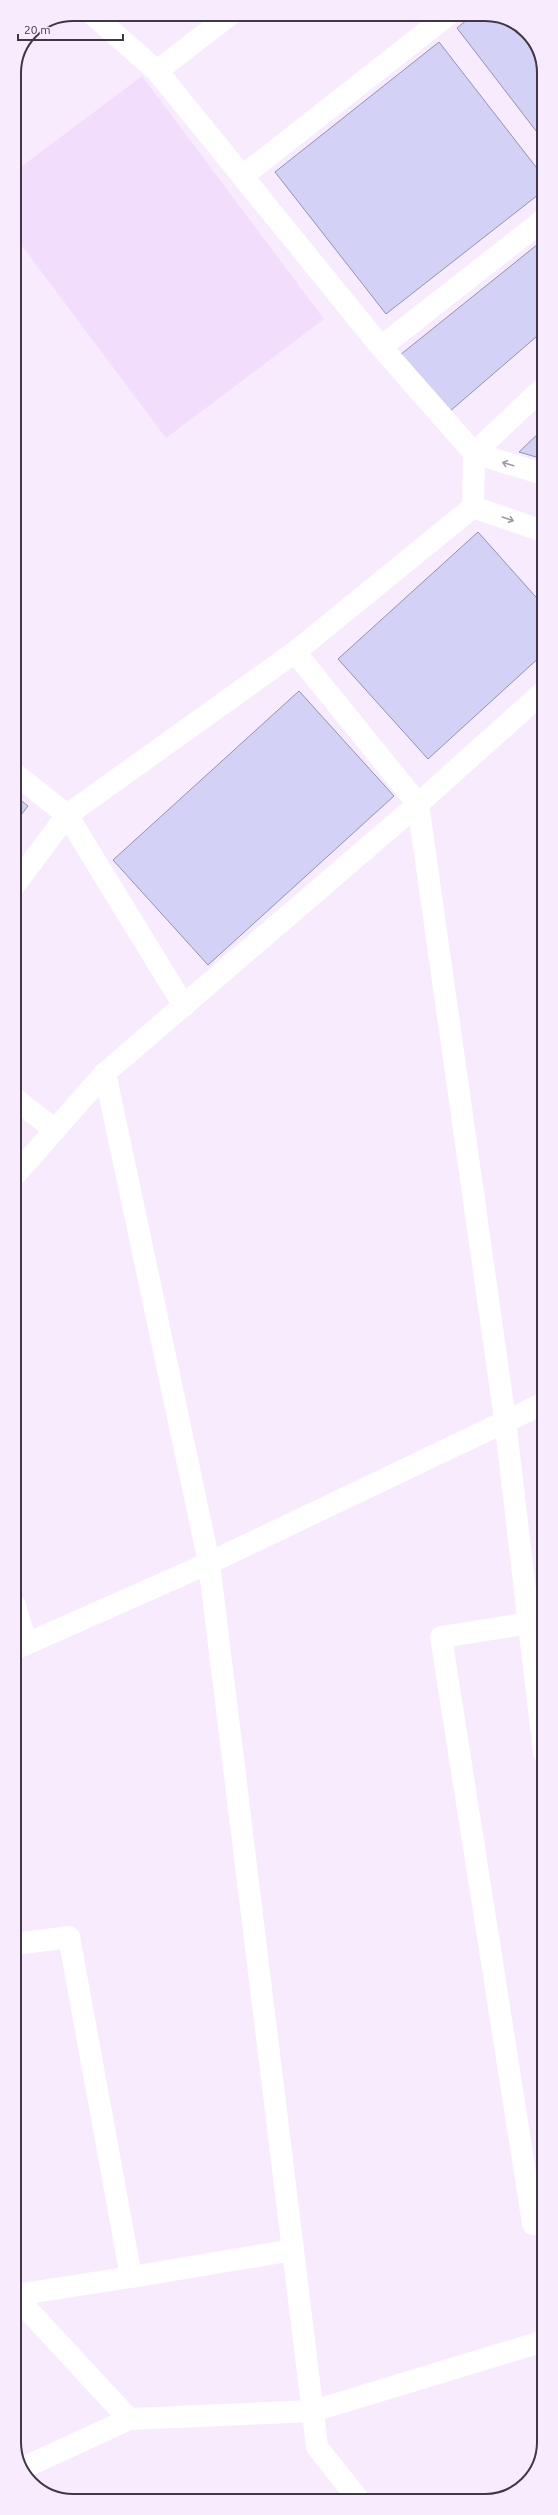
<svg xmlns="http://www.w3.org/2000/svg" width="558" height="2515" viewBox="0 0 558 2515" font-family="Ubuntu,sans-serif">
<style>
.built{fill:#f2ddfd}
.building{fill:#d3d2f6;stroke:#9392b3}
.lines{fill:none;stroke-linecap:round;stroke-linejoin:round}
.street{stroke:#fff;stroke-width:22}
.secondary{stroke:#fff;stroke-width:22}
.oneway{stroke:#9f9ba2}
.rim{fill:none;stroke:#3f3744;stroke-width:2}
</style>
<rect width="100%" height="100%" fill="#f8ebfe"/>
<path class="built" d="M142,76L324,319L166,438L14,235V172Z"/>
<g class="building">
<path d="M474,14H493L527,31L543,61V140L457,28Z"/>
<path d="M439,42L543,176V191L386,314L275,172Z"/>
<path d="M543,240V331L449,412L400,355Z"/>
<path d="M543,429V459L519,452Z"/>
<path d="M478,532L543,605V654L428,759L338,659Z"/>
<path d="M299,691L394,796L208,965L113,860Z"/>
<path d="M14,795L28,806L14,824Z"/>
</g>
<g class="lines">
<g class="street">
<path d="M157,71L231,14"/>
<path d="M244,175L449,14"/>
<path d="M381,347L543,220"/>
<path d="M474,453L543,388"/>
<path d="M295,652L418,804L505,1420L544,1753"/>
<path d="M14,773L67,815L184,1006"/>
<path d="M14,886L67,815L295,652L473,507"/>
<path d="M105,1073L209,1563L317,2447L359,2500"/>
<path d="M14,1098L55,1130"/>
<path d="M15,1175L105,1073L418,804L543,692"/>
<path d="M15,1605L26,1644"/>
<path d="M529,1623L441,1637L533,2224L544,2223"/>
<path d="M15,1649L209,1563L544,1403"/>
<path d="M15,1944L69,1937L131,2277L293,2250"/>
<path d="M15,2295L131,2277"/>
<path d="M15,2296L129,2419"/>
<path d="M23,2468L129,2419L313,2411L544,2341"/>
</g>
<g class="secondary">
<path d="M92,14L157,71L381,347L474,453L473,507L543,531"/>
<path d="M474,453L543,474"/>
</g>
</g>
<defs><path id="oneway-shaft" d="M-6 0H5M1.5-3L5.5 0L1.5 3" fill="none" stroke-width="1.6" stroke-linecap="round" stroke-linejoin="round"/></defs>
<g class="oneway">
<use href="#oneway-shaft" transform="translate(508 464) rotate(-163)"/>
<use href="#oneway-shaft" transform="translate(508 519) rotate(19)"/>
</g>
<path d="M0 0H558V2515H0ZM73 21H485A52 52 0 0 1 537 73V2442A52 52 0 0 1 485 2494H73A52 52 0 0 1 21 2442V73A52 52 0 0 1 73 21Z" fill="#f8ebfe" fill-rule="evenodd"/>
<path class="rim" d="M73 21H485A52 52 0 0 1 537 73V2442A52 52 0 0 1 485 2494H73A52 52 0 0 1 21 2442V73A52 52 0 0 1 73 21Z"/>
<path d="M18 34v6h105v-6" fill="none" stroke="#3f3744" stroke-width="2"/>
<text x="24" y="34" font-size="12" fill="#3f3744" stroke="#f8ebfe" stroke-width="3" paint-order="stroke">20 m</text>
</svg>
